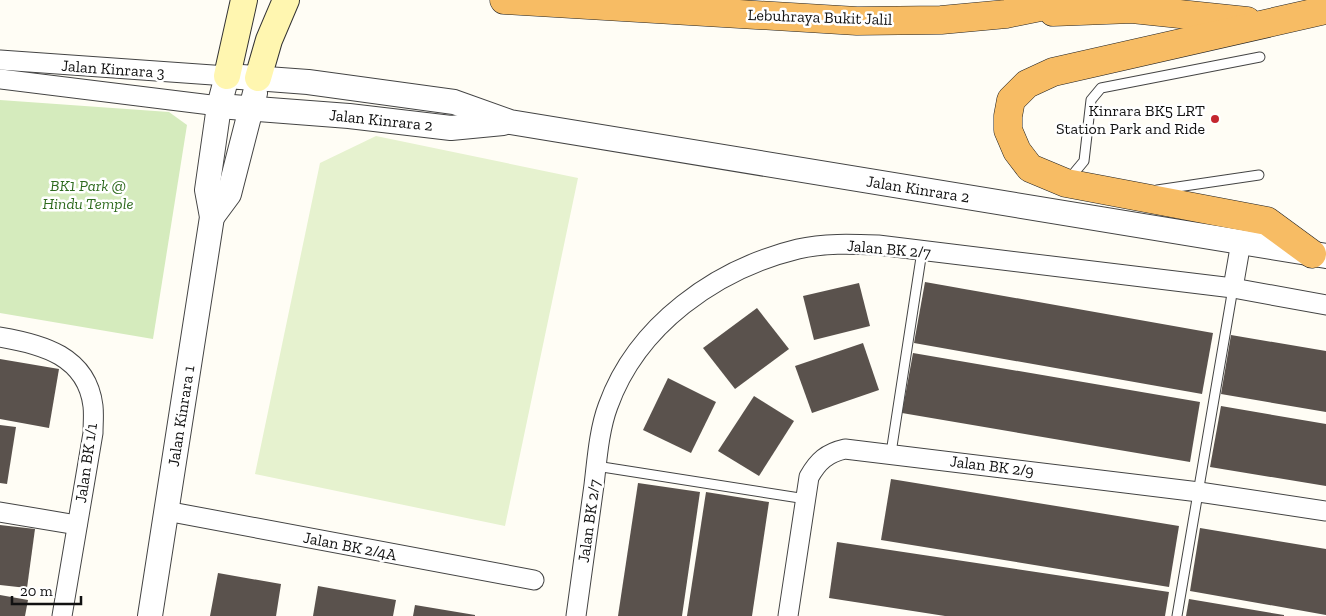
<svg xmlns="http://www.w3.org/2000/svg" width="1326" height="616" viewBox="0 0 1326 616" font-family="'Zilla Slab',serif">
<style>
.green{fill:#d5ebbd}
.pitch{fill:#e6f2cf}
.building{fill:#5a524d}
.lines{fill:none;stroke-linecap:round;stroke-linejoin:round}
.service-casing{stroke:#444;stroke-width:11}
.minor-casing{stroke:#444;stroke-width:21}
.tertiary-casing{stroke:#444;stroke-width:26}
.secondary-casing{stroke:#333;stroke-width:28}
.trunk-casing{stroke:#222;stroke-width:29}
.service{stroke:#fff;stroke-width:9}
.minor{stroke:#fff;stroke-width:19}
.tertiary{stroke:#fff;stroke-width:24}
.secondary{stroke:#fff6b0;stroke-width:26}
.trunk{stroke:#f7bc64;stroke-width:28}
.poi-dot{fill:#c4262e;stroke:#fff;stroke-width:2}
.labels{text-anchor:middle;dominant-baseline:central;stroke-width:5;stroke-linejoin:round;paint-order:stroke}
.street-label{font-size:16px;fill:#111;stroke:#fff}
.poi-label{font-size:16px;fill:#111;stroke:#fff;text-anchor:end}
.park-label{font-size:16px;font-style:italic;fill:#2f6b1f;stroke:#fff}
</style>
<rect width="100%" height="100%" fill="#fffdf5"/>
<path class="green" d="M0,100L169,112L187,125L153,339L0,313Z"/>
<path class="pitch" d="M376,136L578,178L505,526L255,474L320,163Z"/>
<g class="building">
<path d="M925,282L1213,333L1202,394L914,343Z"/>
<path d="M859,283L870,326L814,340L803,296Z"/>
<path d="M757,308L789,349L735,389L703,348Z"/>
<path d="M1231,335L1326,351V412L1221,394Z"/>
<path d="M863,343L879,390L812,413L795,366Z"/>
<path d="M913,353L1200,402L1190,462L902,413Z"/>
<path d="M0,359L59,369L49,428L0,419Z"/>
<path d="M668,378L716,402L691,453L643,430Z"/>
<path d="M754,396L794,421L759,476L718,451Z"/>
<path d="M1221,406L1326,424V486L1210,467Z"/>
<path d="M0,425L16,427L7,484L0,483Z"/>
<path d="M891,479L1179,526L1169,587L881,540Z"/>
<path d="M638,483L700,492L682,616H618Z"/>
<path d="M706,492L769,502L752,616H687Z"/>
<path d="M0,525L35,529L27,588L0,585Z"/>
<path d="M1200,528L1326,549V615L1190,591Z"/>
<path d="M837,542L1169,592L1165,616H945L829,598Z"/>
<path d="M218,573L281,584L276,616H210Z"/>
<path d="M318,586L396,600L393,616H313Z"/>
<path d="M0,595L28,600L25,616H0Z"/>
<path d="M1189,599L1284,615V616H1186Z"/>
<path d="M415,605L475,615V616H413Z"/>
</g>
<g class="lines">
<defs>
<g id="service">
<path d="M1069,179L1084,161L1091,100L1101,88L1260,57"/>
<path d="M1157,190L1259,175"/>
<path d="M891,453L922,251"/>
<path d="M596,466L806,499"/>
<path d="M1177,616L1233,288"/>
</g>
<g id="minor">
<path d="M0,60L227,76"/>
<path d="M0,79L219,106"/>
<path d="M1233,288L1241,242"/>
<path d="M0,337C42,344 87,356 93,406C94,415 93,424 93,433L62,616"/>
<path d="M166,511L534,580"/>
<path d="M0,512L77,525"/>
<path d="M576,616C582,572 588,528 594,485C597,460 599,430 608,406C637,325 716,269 798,249C824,243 851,244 878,245L1233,288L1326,305"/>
<path d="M788,616L809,477C818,461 827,453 845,449L1199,492L1326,511"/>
</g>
<g id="tertiary">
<path d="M219,106L349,116L451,128L503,123"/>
<path d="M212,217L229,194L255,93"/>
<path d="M150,616L212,217L207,190L219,106L227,76L308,82L454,102L510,122L1326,256"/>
</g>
<g id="secondary">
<path d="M227,76L244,0"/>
<path d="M258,78L269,40L286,0"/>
</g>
<g id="trunk">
<path d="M504,0L857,21L941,20L1006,14L1075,0"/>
<path d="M1053,12L1132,9L1247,21"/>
<path d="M1312,254L1267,221L1066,183L1030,168L1017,151L1008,130V116L1011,100L1027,84L1053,72L1326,10"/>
</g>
</defs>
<use href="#service" class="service-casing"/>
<use href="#minor" class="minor-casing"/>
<use href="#tertiary" class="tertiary-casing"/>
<use href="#secondary" class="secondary-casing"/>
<use href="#trunk" class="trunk-casing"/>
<use href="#service" class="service"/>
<use href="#minor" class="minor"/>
<use href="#tertiary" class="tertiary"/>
<use href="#secondary" class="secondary"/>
<use href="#trunk" class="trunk"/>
</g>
<circle class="poi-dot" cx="1215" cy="119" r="5"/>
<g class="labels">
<g class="street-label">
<text transform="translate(820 17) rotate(2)">Lebuhraya Bukit Jalil</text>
<text transform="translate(113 69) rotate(4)">Jalan Kinrara 3</text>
<text transform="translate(381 120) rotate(6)">Jalan Kinrara 2</text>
<text transform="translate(918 189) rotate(9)">Jalan Kinrara 2</text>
<text transform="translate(889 249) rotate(5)">Jalan BK 2/7</text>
<text transform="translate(181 416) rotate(-81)">Jalan Kinrara 1</text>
<text transform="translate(86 463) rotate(-82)">Jalan BK 1/1</text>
<text transform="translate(992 466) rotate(7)">Jalan BK 2/9</text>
<text transform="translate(589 521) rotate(-82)">Jalan BK 2/7</text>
<text transform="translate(350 546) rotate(11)">Jalan BK 2/4A</text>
</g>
<g class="poi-label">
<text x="1205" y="110">Kinrara BK5 LRT<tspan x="1205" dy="18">Station Park and Ride</tspan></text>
</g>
<g class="park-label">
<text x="88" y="185">BK1 Park @<tspan x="88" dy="18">Hindu Temple</tspan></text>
</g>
</g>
<path d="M12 596v8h69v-8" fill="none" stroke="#111111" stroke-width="2.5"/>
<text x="20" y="596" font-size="15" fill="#111111" stroke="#ffffff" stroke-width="4" paint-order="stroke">20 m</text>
</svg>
